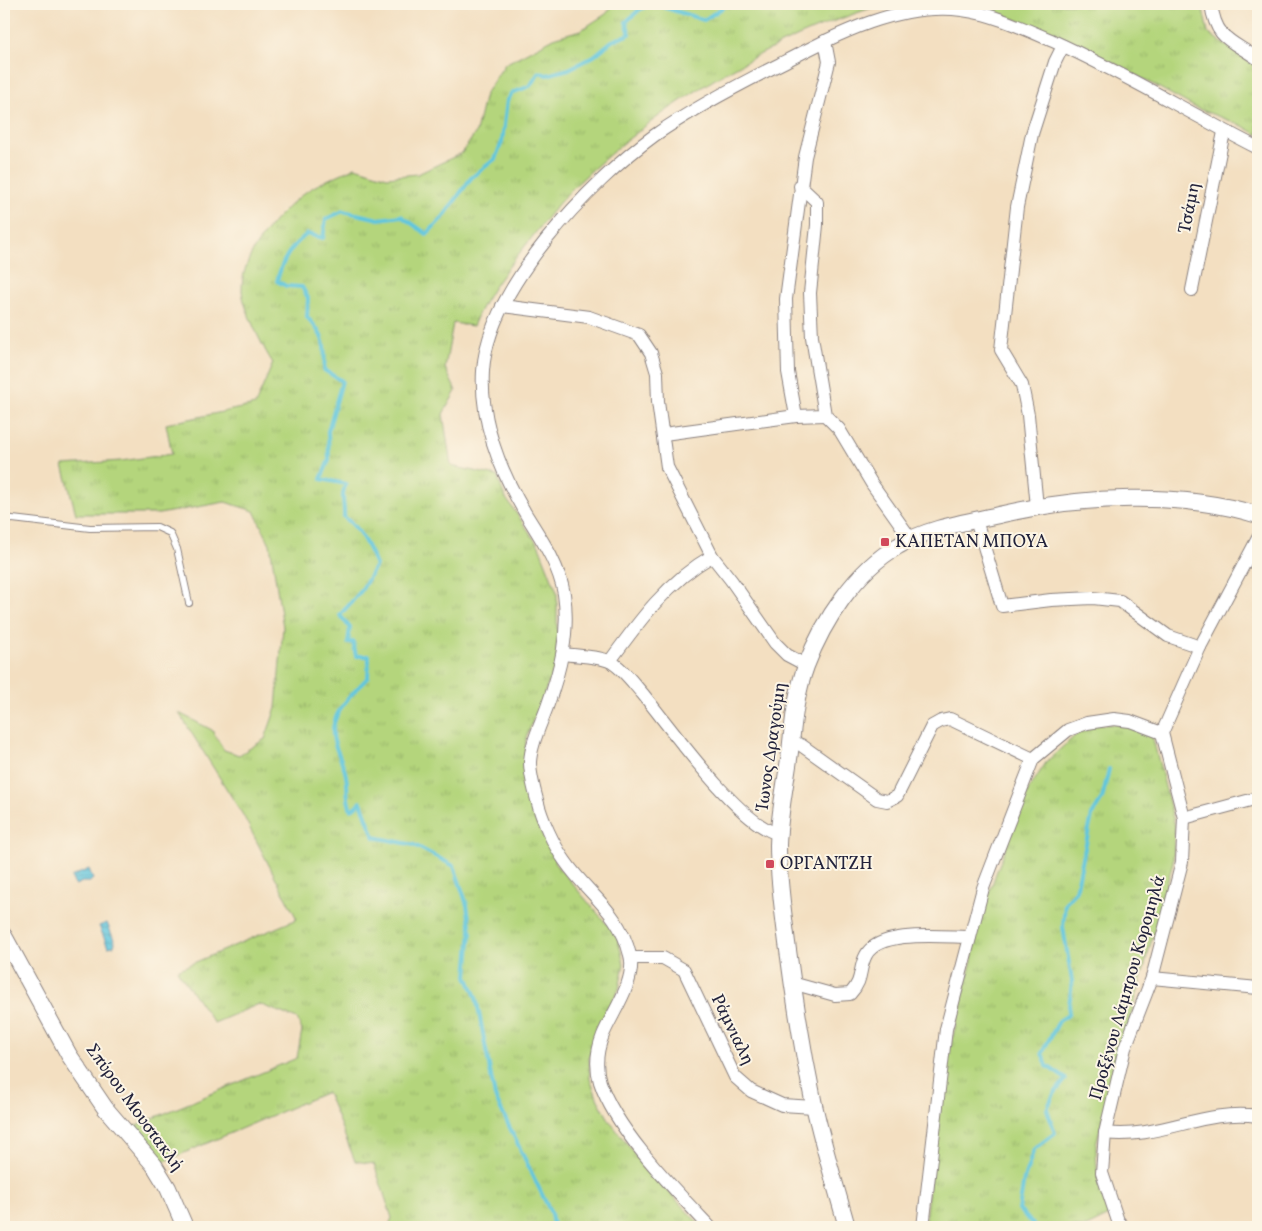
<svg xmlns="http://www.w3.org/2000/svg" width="1262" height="1231" viewBox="0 0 1262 1231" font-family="Vollkorn,serif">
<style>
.grass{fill:url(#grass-tufts);stroke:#6b7c5c}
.water{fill:url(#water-rules);stroke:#41748c}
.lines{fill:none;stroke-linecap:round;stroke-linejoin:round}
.stream{stroke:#60c6de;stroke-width:4}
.lane-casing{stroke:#8a807e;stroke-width:8}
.street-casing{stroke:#8a807e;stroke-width:14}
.secondary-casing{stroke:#8a807e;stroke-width:18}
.lane{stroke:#fff;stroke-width:6}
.street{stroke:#fff;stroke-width:12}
.secondary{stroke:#fff;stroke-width:16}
.poi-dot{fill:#d1495b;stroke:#fcf5e5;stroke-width:2}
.labels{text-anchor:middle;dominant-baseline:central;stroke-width:4;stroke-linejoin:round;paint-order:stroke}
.street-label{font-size:18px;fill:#22223b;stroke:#fcf5e5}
.poi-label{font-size:18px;fill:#22223b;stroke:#fcf5e5;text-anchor:start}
</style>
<defs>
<pattern id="grass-tufts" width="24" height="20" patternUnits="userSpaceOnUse" patternTransform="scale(1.25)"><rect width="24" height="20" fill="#b4d57c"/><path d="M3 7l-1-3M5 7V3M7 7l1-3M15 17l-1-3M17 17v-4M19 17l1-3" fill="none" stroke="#9ab76c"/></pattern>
<pattern id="water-rules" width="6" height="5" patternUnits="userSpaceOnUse" patternTransform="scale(1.25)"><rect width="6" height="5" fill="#60c6de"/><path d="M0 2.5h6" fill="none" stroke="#53aabf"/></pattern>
</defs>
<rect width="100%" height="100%" fill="#fcf5e5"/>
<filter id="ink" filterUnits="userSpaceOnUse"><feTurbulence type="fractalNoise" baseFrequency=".02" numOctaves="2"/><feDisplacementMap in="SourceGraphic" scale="10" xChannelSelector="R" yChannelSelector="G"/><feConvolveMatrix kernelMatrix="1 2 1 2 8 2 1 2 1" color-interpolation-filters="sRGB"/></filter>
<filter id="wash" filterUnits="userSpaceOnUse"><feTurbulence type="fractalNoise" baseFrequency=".0096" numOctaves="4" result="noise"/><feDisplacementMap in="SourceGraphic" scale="20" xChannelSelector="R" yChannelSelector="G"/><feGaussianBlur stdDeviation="1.12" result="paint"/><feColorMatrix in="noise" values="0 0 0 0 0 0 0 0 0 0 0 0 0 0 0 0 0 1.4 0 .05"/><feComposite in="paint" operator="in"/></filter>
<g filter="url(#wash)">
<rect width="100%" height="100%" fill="#f3dfc1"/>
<g class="grass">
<path d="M614,4H884C770,39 664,101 577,184C559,201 544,222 529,241C507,269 486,293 473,326L453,323L445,368L456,391L443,414L451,466L497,476L505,497L539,546L557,592V662L526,738L524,788L540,830L558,867L617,936L624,964L619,989L596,1034L589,1057L590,1079L598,1100L611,1123L644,1166L702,1227H388L392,1218L374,1164L355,1161L327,1092L163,1162L132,1127L297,1058L302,1030L297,1019L259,1004L214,1023L177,970L297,919L243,815L179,713L212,730L224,750L239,755L265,739L276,708L283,627L270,544L254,511L225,502L159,514H76L63,465L121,461L172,454L166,424L255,405L273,363C263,348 243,308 242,290C241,253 279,212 307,191C322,181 340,175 355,167L387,177L418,174L462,153L476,132L485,94L505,64L556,37L581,30L606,14Z"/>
<path d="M976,4H1202L1208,33L1258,68V135L1241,125L1196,108L1083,46Z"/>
<path d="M1116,724L1152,735L1175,826L1173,862L1096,1144C1096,1170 1099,1191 1109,1216L1087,1227H924L944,1072L972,960L976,929L998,868L1029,789L1047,761L1076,735L1095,725Z"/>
</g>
<g class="water">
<path d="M89,869L93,879L90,882H82L75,885L71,877Z"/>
<path d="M107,923L115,942L114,946L108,947L99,926Z"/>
</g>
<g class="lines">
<g class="stream">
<path d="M662,4L666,8L704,20L728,4"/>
<path d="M553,1227L551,1213L495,1097L476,997L467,976L471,931L467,905L454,866L414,845L374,837L361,802L351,810C345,795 349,790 346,776C344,762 334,749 333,735C331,711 354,693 368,677L369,656H356L353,642L348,643L350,628L340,615L361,591L376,565C368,547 361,530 344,517C345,505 340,495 346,484L321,479L329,460L328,431L342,381L324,370C326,345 325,336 307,317L308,298L302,287L286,286L277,281C282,261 290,247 307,234L323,238L326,219L343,211L379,219L401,216L427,234L444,216L471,178L495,159L502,142L507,100L512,93L530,86L539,72L547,75L569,69L594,56L612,41L630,34L626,22L639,10L650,4"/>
<path d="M1036,1227L1019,1210L1024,1179L1034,1149L1055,1133L1047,1109L1054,1094L1066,1079L1047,1066L1042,1053L1059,1021L1068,1015L1072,981L1063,927L1065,903L1076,891L1092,815L1102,799L1109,769"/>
</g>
</g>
</g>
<g filter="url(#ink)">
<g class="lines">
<defs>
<path id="lane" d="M4,518L90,528L157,527L170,533L177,549L189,603"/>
<g id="street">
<path d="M1211,4C1216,40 1231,40 1258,59"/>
<path d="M800,186L817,202V225L810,293L812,337L825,415L839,429L872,484L911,539"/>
<path d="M1192,290L1224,132"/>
<path d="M502,306L589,317L639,335L651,353L657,373L658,402L667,467L712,556L731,580L775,643L787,655L806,665"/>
<path d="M796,416L788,372L786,299L805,157L829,62L825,41"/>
<path d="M664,434L796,416L825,415"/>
<path d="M1037,507L1028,415L1022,385L1001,350L1017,207L1032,134L1055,62L1063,46"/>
<path d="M976,520L1002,606L1051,600L1093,598L1120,601L1168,636L1200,647"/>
<path d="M564,654C577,656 596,656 609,661C621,666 633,683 642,693C671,728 739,825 779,834"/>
<path d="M610,661C639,621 668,581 712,556"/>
<path d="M791,741L801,745L877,799L887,801L897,796L932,726L941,721L950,719L1033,759"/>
<path d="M1184,818L1258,798"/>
<path d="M632,958H663L684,970L735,1077L751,1091L782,1105L814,1107"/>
<path d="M1152,978L1258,988"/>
<path d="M792,983L835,995L850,994C864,979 858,970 866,955C880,929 945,937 970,937"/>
<path d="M1105,1133C1161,1140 1202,1108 1258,1116"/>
<path d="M710,1227C675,1190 616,1131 600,1082C595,1066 597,1050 603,1035C612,1013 637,980 630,955C619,910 589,896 565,861C553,844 542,820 537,800C534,789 530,774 530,762C531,743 541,724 547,707C560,671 570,633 564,594C559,565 542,540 527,516C501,473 480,422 483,371C488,288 590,182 655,135C694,108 738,85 780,64C836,35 898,2 962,10C994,14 1025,29 1053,41C1124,73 1189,113 1258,148"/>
<path d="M923,1227L946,1029L983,888L1033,759L1068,730L1087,723L1114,719L1130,721L1162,733"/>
<path d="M1124,1227L1118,1221L1102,1173L1105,1133L1125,1048L1152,978L1182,862L1184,818L1162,733L1200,647L1258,538"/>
</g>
<g id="secondary">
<path d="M4,936L69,1055L105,1108L154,1165L168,1188L185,1227"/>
<path d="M847,1227C836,1187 823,1146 814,1105C803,1052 794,997 787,943C783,910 778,878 778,845C779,814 786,782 790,752C793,723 796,693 806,666C823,621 856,570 898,546C929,527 968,522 1003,514C1081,496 1181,491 1258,515"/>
</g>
</defs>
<use href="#lane" class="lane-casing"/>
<use href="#street" class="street-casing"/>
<use href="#secondary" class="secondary-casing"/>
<use href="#lane" class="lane"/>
<use href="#street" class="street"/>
<use href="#secondary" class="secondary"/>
</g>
</g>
<g class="poi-dot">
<rect x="880" y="537" width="10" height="10" rx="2.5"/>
<rect x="765" y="859" width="10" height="10" rx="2.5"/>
</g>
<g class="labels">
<g class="street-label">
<text transform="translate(1190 208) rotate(-79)">Τσάμη</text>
<text transform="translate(772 746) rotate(-82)">Ίωνος Δραγούμη</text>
<text transform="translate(1128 988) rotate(-74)">Προξένου Λάμπρου Κορομηλά</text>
<text transform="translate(732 1030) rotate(64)">Ράμνιαλη</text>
<text transform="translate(134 1108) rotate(54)">Σπύρου Μουστακλή</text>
</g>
<g class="poi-label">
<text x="895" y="542">ΚΑΠΕΤΑΝ ΜΠΟΥΑ</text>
<text x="780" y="864">ΟΡΓΑΝΤΖΗ</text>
</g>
</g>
<rect width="1262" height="1231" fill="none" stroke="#fcf5e5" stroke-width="20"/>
</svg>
